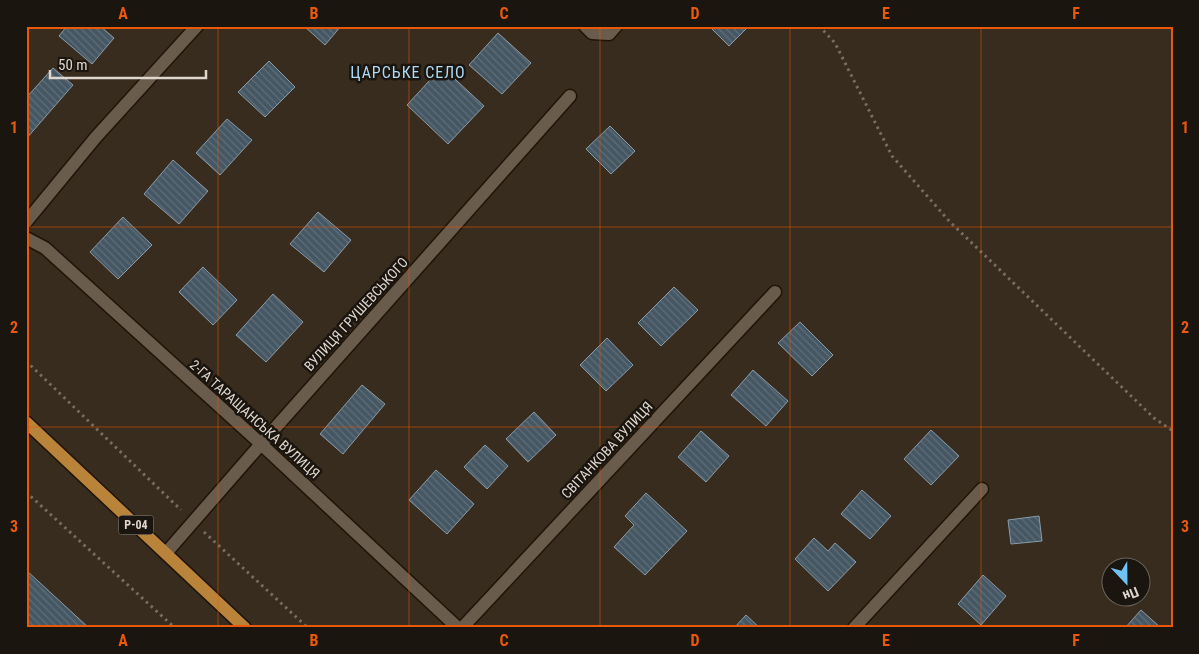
<svg xmlns="http://www.w3.org/2000/svg" width="1199" height="654" viewBox="0 0 1199 654" font-family="'Roboto Condensed',sans-serif">
<style>
.building{fill:url(#building-back-hatch);stroke:#899caa}
.lines{fill:none;stroke-linecap:round;stroke-linejoin:round}
.minor-casing{stroke:#1f1407;stroke-width:15}
.major-casing{stroke:#1f1407;stroke-width:15}
.path{stroke:#786d61;stroke-width:3;stroke-dasharray:2.5 4;stroke-linecap:butt}
.minor{stroke:#6a5c4d;stroke-width:12}
.major{stroke:#b98439;stroke-width:12}
.grid{fill:none;stroke:#e8590c;stroke-width:1;stroke-opacity:0.55}
.labels{text-anchor:middle;dominant-baseline:central;stroke-width:5;stroke-linejoin:round;paint-order:stroke}
.shield{fill:#1b150f;stroke:#a49d95;stroke-width:1}
.shield-label{font-size:12px;font-weight:bold;fill:#dfd7ce}
.street-label{font-size:14px;fill:#dfd7ce;stroke:#1b150f}
.quarter-label{font-size:16px;letter-spacing:1px;fill:#afdaf6;stroke:#1b150f}
.neatline{fill:none;stroke:#e8590c;stroke-width:2}
.grid-label{font-size:16px;text-anchor:middle;font-weight:bold;fill:#e8590c}
</style>
<defs>
<pattern id="building-back-hatch" width="6" height="6" patternUnits="userSpaceOnUse" patternTransform="scale(1.25)"><rect width="6" height="6" fill="#455763"/><path d="M-1 5l2 2M0 0l6 6M5-1l2 2" fill="none" stroke="#5f6e78"/></pattern>
</defs>
<rect width="100%" height="100%" fill="#382c1e"/>
<g class="building">
<path d="M67,26H100L114,38L92,64L59,36Z"/>
<path d="M304,26H341L325,45Z"/>
<path d="M709,26H749L729,46Z"/>
<path d="M498,33L531,63L502,94L469,65Z"/>
<path d="M269,61L295,87L265,117L238,92Z"/>
<path d="M442,67L484,106L448,144L407,105Z"/>
<path d="M53,68L73,85L26,139V98Z"/>
<path d="M227,119L252,140L220,175L196,153Z"/>
<path d="M610,126L635,151L611,174L586,149Z"/>
<path d="M173,160L208,191L179,224L144,194Z"/>
<path d="M318,212L351,240L324,272L290,244Z"/>
<path d="M123,217L152,245L118,279L90,252Z"/>
<path d="M203,267L237,300L213,325L179,292Z"/>
<path d="M674,287L698,310L661,346L638,323Z"/>
<path d="M273,294L303,322L266,362L236,335Z"/>
<path d="M800,322L833,355L812,376L778,343Z"/>
<path d="M607,338L633,365L606,391L580,365Z"/>
<path d="M753,370L788,401L766,426L731,395Z"/>
<path d="M362,385L385,404L343,454L320,434Z"/>
<path d="M534,412L556,435L528,462L506,439Z"/>
<path d="M931,430L959,456L931,485L904,459Z"/>
<path d="M701,431L729,456L706,482L678,457Z"/>
<path d="M485,445L508,466L487,489L464,467Z"/>
<path d="M436,470L474,504L447,534L409,500Z"/>
<path d="M862,490L891,516L870,539L841,514Z"/>
<path d="M646,493L687,531L645,575L614,547L634,525L625,516Z"/>
<path d="M1039,516L1042,541L1011,544L1008,520Z"/>
<path d="M814,538L828,551L835,543L856,562L828,591L795,559Z"/>
<path d="M26,570L89,628H26Z"/>
<path d="M983,575L1006,596L981,625L958,604Z"/>
<path d="M1141,610L1161,628H1125Z"/>
<path d="M746,615L760,628H734Z"/>
</g>
<g class="lines">
<defs>
<g id="minor">
<path d="M585,26L592,33L609,34L616,26"/>
<path d="M26,222L96,137L197,26"/>
<path d="M26,238L45,248L261,444L458,628"/>
<path d="M166,553L261,444L570,96"/>
<path d="M462,628L775,292"/>
<path d="M854,628L982,489"/>
</g>
<path id="major" d="M26,422L245,628"/>
</defs>
<use href="#minor" class="minor-casing"/>
<use href="#major" class="major-casing"/>
<g class="path">
<path d="M819,26L835,43L892,156L950,222L1154,418L1173,431"/>
<path d="M26,361L181,510"/>
<path d="M26,492L175,628"/>
<path d="M204,532L308,628"/>
</g>
<use href="#minor" class="minor"/>
<use href="#major" class="major"/>
</g>
<path class="grid" d="M218,26V628M409,26V628M600,26V628M790,26V628M981,26V628M26,227H1173M26,427H1173"/>
<g class="labels">
<rect class="shield" x="118.5" y="515.5" width="35" height="19" rx="4"/>
<g class="shield-label">
<text x="136" y="525">Р-04</text>
</g>
<g class="street-label">
<text transform="translate(356 314) rotate(-48)">ВУЛИЦЯ ГРУШЕВСЬКОГО</text>
<text transform="translate(255 419) rotate(42)">2-ГА ТАРАЩАНСЬКА ВУЛИЦЯ</text>
<text transform="translate(607 450) rotate(-47)">СВІТАНКОВА ВУЛИЦЯ</text>
</g>
<g class="quarter-label">
<text x="408" y="72">ЦАРСЬКЕ СЕЛО</text>
</g>
</g>
<rect width="1199" height="654" fill="none" stroke="#1b150f" stroke-width="55"/>
<g transform="translate(1126 582) rotate(158)"><circle r="24" fill="#1b150f" stroke="#69635b"/>
<path d="M0-4L9 19L0 12L-9 19Z" fill="#70c2f4"/>
<text y="-8" font-size="14" font-weight="bold" text-anchor="middle" fill="#dfd7ce">Пн</text>
</g>
<path d="M50 70v8h156v-8" fill="none" stroke="#dfd7ce" stroke-width="2.5"/>
<text x="58" y="70" font-size="15" fill="#dfd7ce" stroke="#1b150f" stroke-width="4" paint-order="stroke">50 m</text>
<rect x="28" y="28" width="1144" height="598" class="neatline"/>
<g class="grid-label">
<text x="123" y="19">A</text>
<text x="314" y="19">B</text>
<text x="504" y="19">C</text>
<text x="695" y="19">D</text>
<text x="886" y="19">E</text>
<text x="1076" y="19">F</text>
<text x="14" y="133">1</text>
<text x="1185" y="133">1</text>
<text x="14" y="333">2</text>
<text x="1185" y="333">2</text>
<text x="14" y="532">3</text>
<text x="1185" y="532">3</text>
<text x="123" y="646">A</text>
<text x="314" y="646">B</text>
<text x="504" y="646">C</text>
<text x="695" y="646">D</text>
<text x="886" y="646">E</text>
<text x="1076" y="646">F</text>
</g>
</svg>
